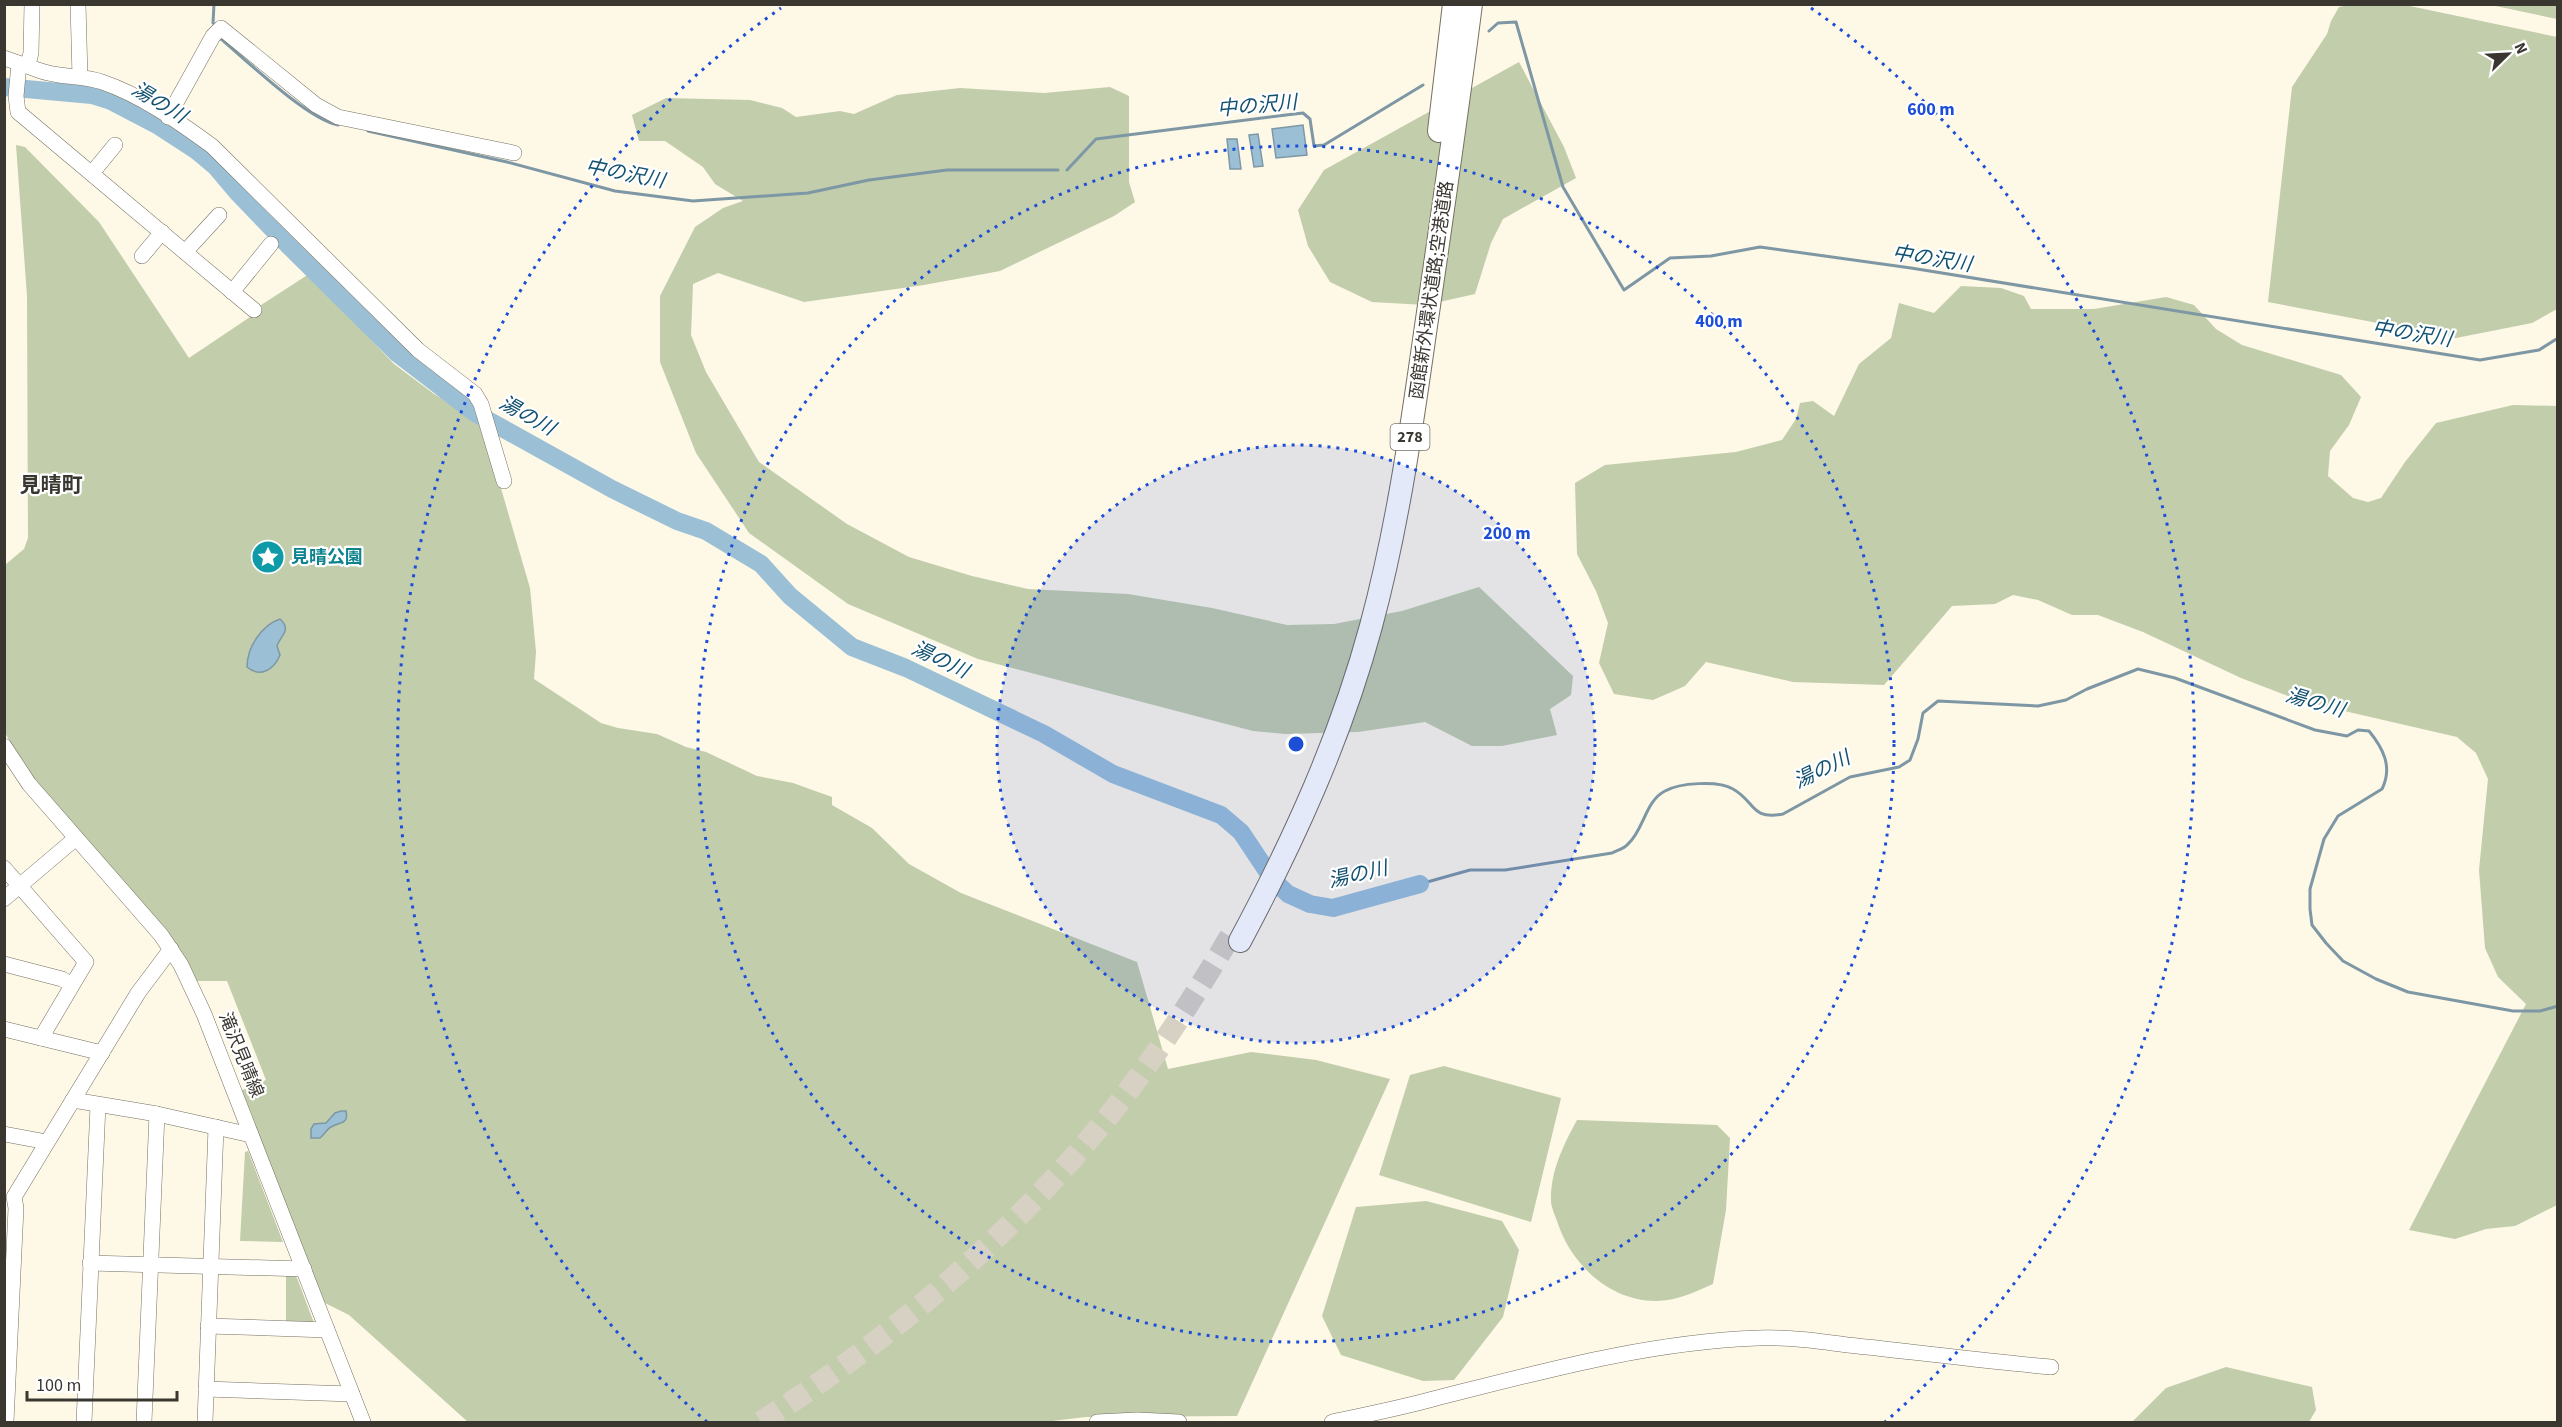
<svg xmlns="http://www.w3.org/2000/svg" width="2562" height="1427" viewBox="0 0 2562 1427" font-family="'Source Sans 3','Noto Sans JP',sans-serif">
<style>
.green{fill:#c2cdab}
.water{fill:#9bc0d6;stroke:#7e97a4;stroke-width:1.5}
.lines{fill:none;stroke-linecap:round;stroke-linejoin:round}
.stream{stroke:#7e97a4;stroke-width:3}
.river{stroke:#9bc0d6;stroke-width:18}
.highway-tunnel{stroke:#d7d1c3;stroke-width:22;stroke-dasharray:22 11;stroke-linecap:butt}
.minor-casing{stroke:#757062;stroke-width:16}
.highway-casing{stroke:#757062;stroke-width:24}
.minor{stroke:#fff;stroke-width:15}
.highway{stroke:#fff;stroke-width:22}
.ring{fill:none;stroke:#1d4ed8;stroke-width:3;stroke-dasharray:3 6}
.labels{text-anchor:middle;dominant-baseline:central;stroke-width:4.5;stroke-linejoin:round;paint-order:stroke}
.shield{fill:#fff;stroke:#75736f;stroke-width:1.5}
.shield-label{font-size:16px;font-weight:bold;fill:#3a3731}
.street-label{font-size:18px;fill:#3a3731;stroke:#fff}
.culture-label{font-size:18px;font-weight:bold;fill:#0d838f;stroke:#fff;text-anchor:start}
.water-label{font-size:20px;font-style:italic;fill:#125171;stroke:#fff}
.quarter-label{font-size:21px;font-weight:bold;fill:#3a3731;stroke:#fff}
.centre{fill:#1d4ed8;stroke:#fff;stroke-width:3}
.ring-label{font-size:18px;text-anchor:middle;font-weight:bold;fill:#1d4ed8;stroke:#fff;stroke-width:4.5;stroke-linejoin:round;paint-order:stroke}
</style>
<rect width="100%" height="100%" fill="#fef8e7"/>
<g class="green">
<path d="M2349,5H2405L2557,37V309L2532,323L2456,338L2268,302L2292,87L2327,34L2331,21L2339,7Z"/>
<path d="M2491,5H2557V19Z"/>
<path d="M1519,62L1564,147L1576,178L1503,219L1491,243L1475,294L1426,305L1372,302L1330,282L1308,246L1298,210L1324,170Z"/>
<path d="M1110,87L1129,96V182L1135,202L1114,216L1000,271L924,285L804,302L718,273L693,284L691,335L706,372L759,462L847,524L909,557L972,576L1028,589L1128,594L1212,608L1287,625L1334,624L1402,611L1479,587L1573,676L1571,695L1550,709L1557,735L1502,746H1472L1425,722L1358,732L1285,734L1253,731L978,659L848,604L749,533L696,453L660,362V296L695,227L723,208L743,201L715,184L703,167L665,141H639L632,115L666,98L750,100L782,108L796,117L840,111L854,114L897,95L960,88L1044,93Z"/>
<path d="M16,145L25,147L99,222L189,358L250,317L258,307L309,274L394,364L434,394L482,423L530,588L536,652L534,679L601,723L618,728L657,734L686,747L706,752L757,776L793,783L832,797V805L872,828L909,864L961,893L1137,962L1168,1069L1251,1052L1316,1060L1390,1079L1237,1416L1086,1417L1044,1422H468L349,1315L325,1303L240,1091L266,1080L227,981H197L181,953L24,766L5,733V565L24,549L28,538L27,296Z"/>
<path d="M1961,286L2001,288L2024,296L2031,309H2094L2166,297L2194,305L2216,329L2242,345L2341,375L2361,397L2349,425L2330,451L2328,476L2353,498L2368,502L2381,498L2405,462L2436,423L2513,405L2557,406V1205L2515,1226L2486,1229L2455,1239L2409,1230L2526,1004L2498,977L2485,948L2479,870L2488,779L2476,753L2457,737L2301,701L2241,678L2143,632L2098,615H2072L2038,600L2013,595L1995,604L1952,606L1884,685L1793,682L1706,662L1685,686L1653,700L1614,694L1599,663L1608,623L1596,591L1577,554L1575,483L1605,465L1736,452L1782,440L1796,419L1800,403L1813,401L1834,416L1859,364L1891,338L1899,303L1934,313Z"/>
<path d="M1444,1066L1561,1098L1531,1222L1379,1175L1410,1075Z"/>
<path d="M1577,1120L1717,1125L1730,1138L1726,1210L1713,1284C1695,1292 1676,1301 1656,1301C1610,1301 1572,1265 1558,1224C1556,1217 1552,1210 1551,1202C1550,1172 1563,1146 1577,1120Z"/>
<path d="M248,1151L283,1242L240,1241L245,1152Z"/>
<path d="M1426,1201L1502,1221L1519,1250L1503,1317L1454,1380L1423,1381L1341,1355L1322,1316L1356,1207Z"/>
<path d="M286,1275H294L297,1278L314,1323H286Z"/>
<path d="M2226,1367L2312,1387L2316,1410L2309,1422H2132L2166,1388Z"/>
</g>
<g class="water">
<path d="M1303,125L1307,155L1276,158L1272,129Z"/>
<path d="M1258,134L1263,166L1254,167L1249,135Z"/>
<path d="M1227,139H1237L1241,169H1230Z"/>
<path d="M280,619C292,630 281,635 277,646L280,655C274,670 260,678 247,667C247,647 262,625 280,619Z"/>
<path d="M341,1111H346C349,1125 339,1122 331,1127C327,1129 324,1135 320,1138H311V1129L314,1124L326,1123L335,1113Z"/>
</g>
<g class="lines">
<g class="stream">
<path d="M213,23L214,4"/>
<path d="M1489,31L1498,23L1516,22L1563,187L1624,290L1670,258L1711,256L1760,247L1911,268L2480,360L2539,350L2558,338"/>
<path d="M220,38C246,60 307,119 338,125"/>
<path d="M368,131L507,162L615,191L693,201L808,193L869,180L947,170H1058"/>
<path d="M1067,170L1096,139L1286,115L1303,113L1310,119L1314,146L1324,145L1423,85"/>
<path d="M1420,884L1470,870H1505L1612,853C1617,850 1624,849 1628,844C1644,830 1645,801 1665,791C1679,783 1718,780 1733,789C1756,802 1750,820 1783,814L1850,777L1899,767L1910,760L1918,739L1923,713L1938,701L2038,706L2066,700L2087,689L2138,669L2175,678L2315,730L2347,736L2358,730L2369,731C2383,748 2393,767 2382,789L2338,816L2324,839L2310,889V909L2312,925L2326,943L2343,961L2376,979L2408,992L2513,1011H2540L2558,1006"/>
</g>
<path class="river" d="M4,87L92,95L111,101L157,125L197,151L215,166L237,192L288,245L397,353L475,413L612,489L677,521L706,531L761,564L790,596L852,647L906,668L1044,734L1113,774L1221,815L1241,832L1273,880L1288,894L1310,904L1333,908L1420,884"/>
<path class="highway-tunnel" d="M761,1422C894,1337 1016,1232 1115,1108C1158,1054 1196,994 1231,935"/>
<defs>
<g id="minor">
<path d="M78,4L80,77"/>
<path d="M4,58C16,62 27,66 38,70C58,78 82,75 102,82C141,95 179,122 212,146L418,350L475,394L481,404L504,481"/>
<path d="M19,64L16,96L18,112L254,310"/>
<path d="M28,64L31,53L32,4"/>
<path d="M168,117L213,36L221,28L316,105L338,117L514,153"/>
<path d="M92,173L115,145"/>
<path d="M185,252L219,215"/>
<path d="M142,256L162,232"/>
<path d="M232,292L271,244"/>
<path d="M4,746L29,784L161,935L181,965L204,1014L363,1422"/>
<path d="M4,868L86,962L41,1038"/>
<path d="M4,899L76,838"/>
<path d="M4,964L62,979L72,985"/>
<path d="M4,1029L102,1053"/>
<path d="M73,1100L157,1114L251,1135"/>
<path d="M4,1134L47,1142"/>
<path d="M90,1263L304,1269"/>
<path d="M208,1326L327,1330"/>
<path d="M206,1389L352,1394"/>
<path d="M6,1422L16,1208L14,1197L138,993L171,949"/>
<path d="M84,1422L98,1105"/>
<path d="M144,1422L157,1114"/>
<path d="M205,1422L216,1127"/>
<path d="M1097,1422L1137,1420L1179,1422"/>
<path d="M1332,1422C1365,1415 1400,1408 1433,1399C1540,1372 1647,1342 1758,1338C1789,1337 1818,1341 1848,1345C1916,1352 1983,1361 2051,1367"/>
</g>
<g id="highway">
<path d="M1439,131L1454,4"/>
<path d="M1240,941C1294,840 1341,737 1371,626C1397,530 1411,432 1425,333C1441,224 1457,114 1471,4"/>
</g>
</defs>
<use href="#minor" class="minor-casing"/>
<use href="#highway" class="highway-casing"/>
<use href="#minor" class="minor"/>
<use href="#highway" class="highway"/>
</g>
<circle cx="1296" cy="744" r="299" fill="#1d4ed8" fill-opacity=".12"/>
<g class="ring">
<circle cx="1296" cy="744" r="299"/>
<circle cx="1296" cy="744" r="598"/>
<path d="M707 1422A898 898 0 0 1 781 8M1811 8A898 898 0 0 1 1885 1422"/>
</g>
<defs>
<symbol id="sight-disc" viewBox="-11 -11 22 22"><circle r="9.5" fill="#0f9aa8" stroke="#fff"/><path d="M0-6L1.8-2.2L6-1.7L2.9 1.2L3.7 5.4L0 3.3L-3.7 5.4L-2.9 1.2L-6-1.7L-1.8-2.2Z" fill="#fff"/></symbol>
</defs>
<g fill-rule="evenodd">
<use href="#sight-disc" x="249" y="538" width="38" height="38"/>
</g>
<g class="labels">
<rect class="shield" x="1390.5" y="424" width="39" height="26" rx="4.5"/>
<g class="shield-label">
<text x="1410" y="437">278</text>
</g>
<g class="street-label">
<text transform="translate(1432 290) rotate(-82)">函館新外環状道路;空港道路</text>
<text transform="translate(241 1055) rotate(68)">滝沢見晴線</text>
</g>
<g class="culture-label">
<text x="291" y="557">見晴公園</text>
</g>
<g class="water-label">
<text transform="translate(159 103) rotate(31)">湯の川</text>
<text transform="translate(1257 106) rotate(-5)">中の沢川</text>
<text transform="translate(625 174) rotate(11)">中の沢川</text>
<text transform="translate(1932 259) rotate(9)">中の沢川</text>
<text transform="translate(2412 334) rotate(9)">中の沢川</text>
<text transform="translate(527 416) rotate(29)">湯の川</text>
<text transform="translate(940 660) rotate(25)">湯の川</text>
<text transform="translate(2315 703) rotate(16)">湯の川</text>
<text transform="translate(1822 770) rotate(-26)">湯の川</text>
<text transform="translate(1358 875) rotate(-13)">湯の川</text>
</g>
<g class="quarter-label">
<text x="51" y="485">見晴町</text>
</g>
</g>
<circle cx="1296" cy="744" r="9" class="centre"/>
<g class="ring-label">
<text x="1931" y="115">600 m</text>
<text x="1719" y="327">400 m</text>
<text x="1507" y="539">200 m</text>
</g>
<rect width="2562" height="1427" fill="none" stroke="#3a3731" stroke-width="12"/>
<g transform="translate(2508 54) rotate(66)" stroke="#ffffff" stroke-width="4.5" paint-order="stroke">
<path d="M0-4.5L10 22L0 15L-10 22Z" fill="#3a3731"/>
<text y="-9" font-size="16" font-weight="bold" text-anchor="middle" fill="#3a3731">N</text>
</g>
<path d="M27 1391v9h150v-9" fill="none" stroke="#3a3731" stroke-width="3"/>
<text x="36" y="1391" font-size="18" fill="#3a3731" stroke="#ffffff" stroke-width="4.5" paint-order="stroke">100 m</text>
</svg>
